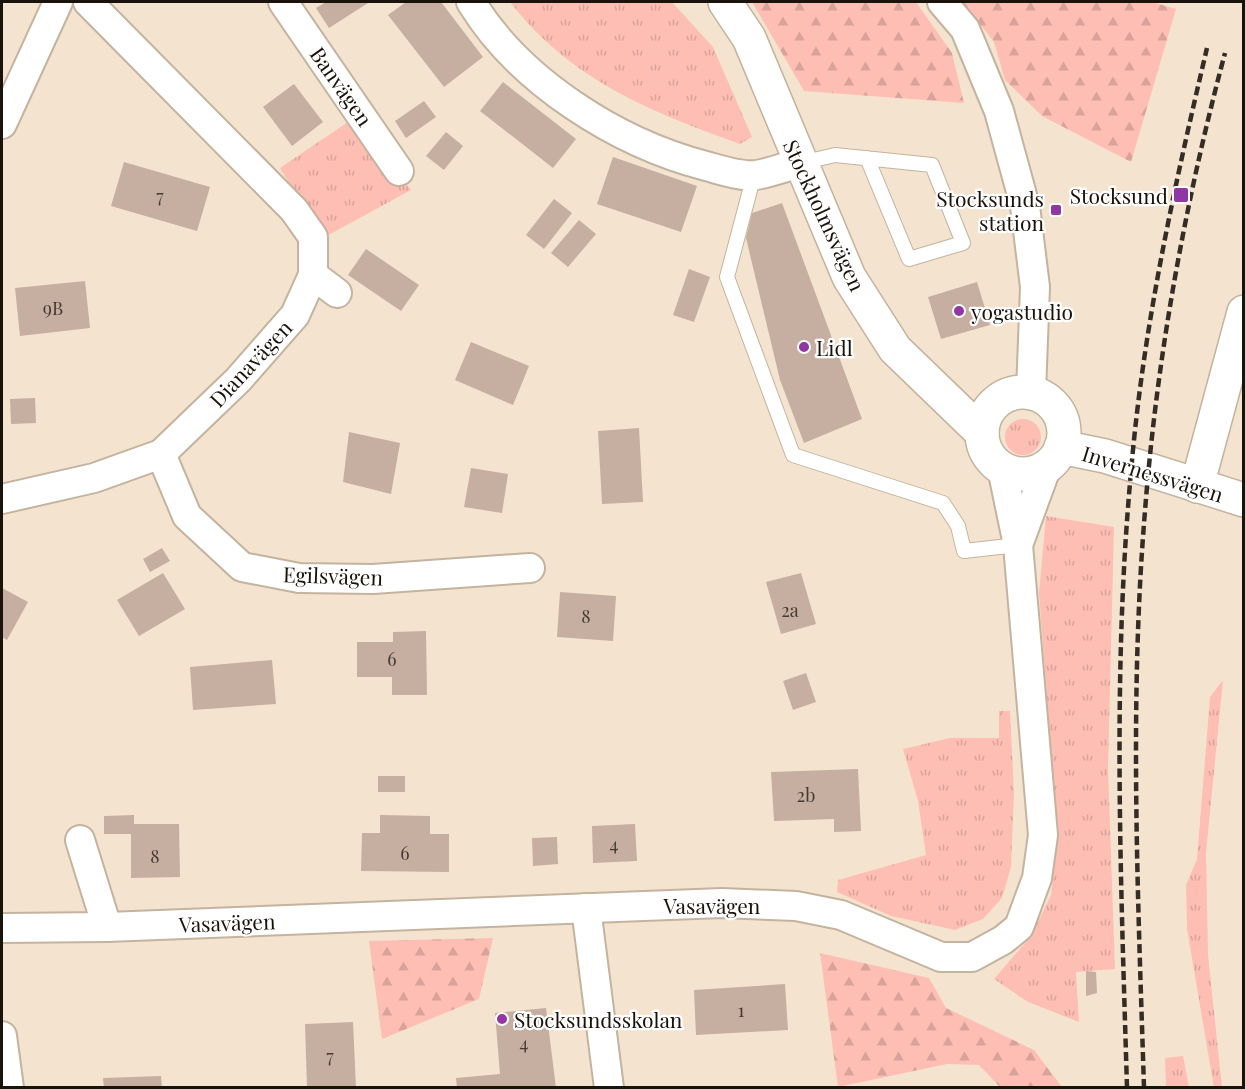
<svg xmlns="http://www.w3.org/2000/svg" width="1245" height="1089" viewBox="0 0 1245 1089" font-family="'Playfair Display',serif">
<style>
.grass{fill:url(#grass-tufts)}
.forest{fill:url(#forest-firs)}
.building{fill:#c6aea1}
.lines{fill:none;stroke-linecap:round;stroke-linejoin:round}
.lane-casing{stroke:#c3b39f;stroke-width:16}
.street-casing{stroke:#c3b39f;stroke-width:32}
.secondary-casing{stroke:#c3b39f;stroke-width:36}
.highway-casing{stroke:#c3b39f;stroke-width:36}
.lane{stroke:#fff;stroke-width:14}
.street{stroke:#fff;stroke-width:28}
.secondary{stroke:#fff;stroke-width:33}
.highway{stroke:#fff;stroke-width:33}
.rail{stroke:#352d25;stroke-width:4.5;stroke-dasharray:9 4.5;stroke-linecap:butt}
.poi-dot{fill:#9137a3;stroke:#fff;stroke-width:2}
.labels{text-anchor:middle;dominant-baseline:central;stroke-width:4.5;stroke-linejoin:round;paint-order:stroke}
.number-label{font-size:18px;fill:#443a31}
.street-label{font-size:21px;fill:#19130c;stroke:#fff}
.poi-label{font-size:21px;fill:#19130c;stroke:#fff;text-anchor:start}
</style>
<defs>
<pattern id="grass-tufts" width="24" height="20" patternUnits="userSpaceOnUse" patternTransform="scale(1.5)"><rect width="24" height="20" fill="#febeb4"/><path d="M3 7l-1-3M5 7V3M7 7l1-3M15 17l-1-3M17 17v-4M19 17l1-3" fill="none" stroke="#d9a29a"/></pattern>
<pattern id="forest-firs" width="22" height="20" patternUnits="userSpaceOnUse" patternTransform="scale(1.5)"><rect width="22" height="20" fill="#febeb4"/><path d="M5 1l3.5 6h-7zM16 11l3.5 6h-7z" fill="#d9a29a"/></pattern>
</defs>
<rect width="100%" height="100%" fill="#f4e4cf"/>
<g class="grass">
<path d="M510,2H672L713,47L752,137L740,144C651,112 570,80 510,2Z"/>
<path d="M351,120L411,190L323,238L280,168Z"/>
<circle cx="1023" cy="437" r="18"/>
<path d="M1046,516L1114,527L1108,769L1115,969L1076,972L1079,1022L1028,1002L994,979L1031,936L1051,895L1057,833L1039,593Z"/>
<path d="M1223,680L1206,853L1208,955L1222,1087L1214,1088L1187,929L1186,885L1197,859L1210,697Z"/>
<path d="M999,711H1010L1014,794L1011,867L1002,898L983,919L955,930L891,916L837,892L838,880L926,855L918,801L903,749L950,738H999Z"/>
<path d="M1183,1056L1189,1087H1166L1165,1058Z"/>
</g>
<g class="forest">
<path d="M752,2H916L952,53L964,103L804,91Z"/>
<path d="M963,2H1152L1176,9L1131,162L1042,116L1005,80L994,42Z"/>
<path d="M493,938L479,999L382,1039L369,941Z"/>
<path d="M820,953L929,978L946,1008L1034,1050L1062,1087H1000L979,1065L947,1064L838,1087Z"/>
</g>
<g class="building">
<path d="M326,2H367L368,3L329,28L316,8Z"/>
<path d="M406,2H441L483,57L444,87L388,15Z"/>
<path d="M503,82L576,139L553,168L480,111Z"/>
<path d="M294,84L323,122L292,146L263,107Z"/>
<path d="M424,101L436,117L406,138L395,121Z"/>
<path d="M446,132L463,146L444,170L426,156Z"/>
<path d="M613,157L697,186L681,232L597,204Z"/>
<path d="M124,162L210,187L197,231L111,206Z"/>
<path d="M554,199L572,213L544,249L526,235Z"/>
<path d="M782,203L862,419L804,443L780,380L746,238L752,213Z"/>
<path d="M579,220L596,234L568,267L551,253Z"/>
<path d="M366,249L419,285L401,311L348,275Z"/>
<path d="M689,269L710,277L694,322L673,315Z"/>
<path d="M85,281L90,328L20,336L15,288Z"/>
<path d="M977,282L990,325L941,339L928,297Z"/>
<path d="M471,342L529,366L513,405L455,380Z"/>
<path d="M35,398L36,423L11,424L10,399Z"/>
<path d="M639,428L643,502L602,504L598,431Z"/>
<path d="M349,432L400,443L391,494L343,482Z"/>
<path d="M471,468L508,474L502,513L464,507Z"/>
<path d="M162,548L170,561L150,572L143,559Z"/>
<path d="M163,573L185,609L139,636L117,600Z"/>
<path d="M801,573L816,624L781,634L766,582Z"/>
<path d="M2,588L28,602L7,640L2,637Z"/>
<path d="M560,592L616,596L613,641L557,637Z"/>
<path d="M426,631L427,695H392V677H357V642H393V632Z"/>
<path d="M272,660L276,704L193,710L190,667Z"/>
<path d="M806,673L816,702L793,710L783,681Z"/>
<path d="M858,769L861,831L834,832V819L774,821L771,772Z"/>
<rect x="378" y="776" width="27" height="16"/>
<path d="M134,815V824H179L180,877L131,878V834H104V816Z"/>
<path d="M380,815L430,816V834H449V872L361,871L362,833H380Z"/>
<path d="M635,824L637,861L593,863L592,826Z"/>
<path d="M557,837L558,864L533,866L532,838Z"/>
<path d="M1086,971L1096,972L1097,993L1086,996Z"/>
<path d="M785,984L788,1030L696,1035L694,990Z"/>
<path d="M546,1008L556,1088H457L456,1078L500,1074L495,1013Z"/>
<path d="M353,1022L356,1088H307L305,1024Z"/>
<path d="M161,1076L162,1088H104L103,1078Z"/>
</g>
<g class="lines">
<defs>
<g id="lane">
<path d="M801,163L835,155L932,165L963,243L909,259L867,158"/>
<path d="M754,175L727,277L793,455L943,503L958,526L964,551L1018,545"/>
</g>
<g id="street">
<path d="M283,2L399,171"/>
<path d="M471,2C519,81 617,143 706,166C721,170 741,177 756,175C770,173 785,167 800,163"/>
<path d="M942,2L965,29L999,111L1025,206L1035,287L1031,392"/>
<path d="M2,124L58,2"/>
<path d="M313,275L337,293"/>
<path d="M161,454L187,516L242,567L299,578L373,579L530,568"/>
<path d="M2,499L94,478L161,454L238,380L295,315L313,275V237L294,210L88,2"/>
<path d="M1018,545L1047,466"/>
<path d="M80,840L107,927"/>
<path d="M586,908L609,1088"/>
<path d="M2,928L107,927L722,903L796,906L841,915L941,957H972L1003,940L1019,927L1037,878L1043,835L1018,545L1002,468"/>
<path d="M2,1036L9,1088"/>
</g>
<g id="secondary">
<path d="M725,2L749,38L849,277L895,349L982,433"/>
<circle cx="1023" cy="433" r="41"/>
<path d="M1061,447L1105,456L1244,500"/>
</g>
<path id="highway" d="M1197,486L1244,312"/>
</defs>
<use href="#lane" class="lane-casing"/>
<use href="#street" class="street-casing"/>
<use href="#secondary" class="secondary-casing"/>
<use href="#highway" class="highway-casing"/>
<use href="#lane" class="lane"/>
<use href="#street" class="street"/>
<use href="#secondary" class="secondary"/>
<use href="#highway" class="highway"/>
<g class="rail">
<path d="M1127,1088C1121,882 1112,677 1131,472C1143,328 1174,188 1207,48"/>
<path d="M1144,1088C1138,896 1129,703 1145,511C1157,356 1185,203 1225,53"/>
</g>
</g>
<g class="poi-dot">
<rect x="1173" y="187" width="16" height="16" rx="3"/>
<rect x="1050" y="204" width="12" height="12" rx="3"/>
<circle cx="959" cy="311" r="6"/>
<circle cx="804" cy="347" r="6"/>
<circle cx="502" cy="1019" r="6"/>
</g>
<g class="labels">
<g class="number-label">
<text x="160" y="196">7</text>
<text x="53" y="308">9B</text>
<text x="790" y="610">2a</text>
<text x="586" y="616">8</text>
<text x="392" y="659">6</text>
<text x="806" y="795">2b</text>
<text x="614" y="844">4</text>
<text x="405" y="853">6</text>
<text x="155" y="856">8</text>
<text x="741" y="1010">1</text>
<text x="524" y="1043">4</text>
<text x="330" y="1056">7</text>
</g>
<g class="street-label">
<text transform="translate(342 86) rotate(55)">Banvägen</text>
<text transform="translate(825 215) rotate(65)">Stockholmsvägen</text>
<text transform="translate(250 363) rotate(-47)">Dianavägen</text>
<text transform="translate(1153 473) rotate(17)">Invernessvägen</text>
<text transform="translate(333 575) rotate(2)">Egilsvägen</text>
<text x="712" y="905">Vasavägen</text>
<text transform="translate(227 922) rotate(-2)">Vasavägen</text>
</g>
<g class="poi-label">
<text x="1168" y="195" text-anchor="end">Stocksund</text>
<text x="1044" y="198" text-anchor="end">Stocksunds<tspan x="1044" dy="24">station</tspan></text>
<text x="971" y="311">yogastudio</text>
<text x="816" y="347">Lidl</text>
<text x="514" y="1019">Stocksundsskolan</text>
</g>
</g>
<rect width="1245" height="1089" fill="none" stroke="#19130c" stroke-width="6"/>
</svg>
